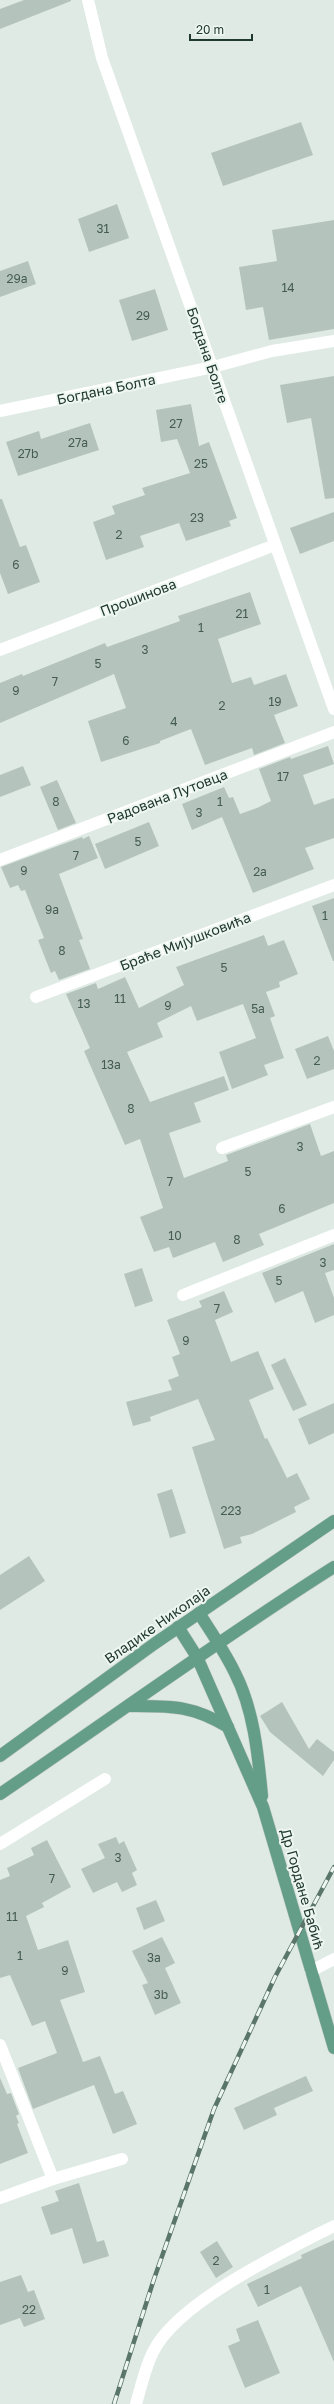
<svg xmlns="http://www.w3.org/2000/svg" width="334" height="2404" viewBox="0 0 334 2404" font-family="'Golos Text',sans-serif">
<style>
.building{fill:#b4c4bc}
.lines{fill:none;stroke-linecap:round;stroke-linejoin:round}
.major-casing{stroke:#bcc4c1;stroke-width:13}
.minor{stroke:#fff;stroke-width:12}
.major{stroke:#649e88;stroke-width:12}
.rail-casing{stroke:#5a756a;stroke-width:4.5}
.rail{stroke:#eef6f1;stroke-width:3;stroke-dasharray:9;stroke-linecap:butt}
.labels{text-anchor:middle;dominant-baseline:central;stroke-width:4;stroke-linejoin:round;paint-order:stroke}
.number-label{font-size:12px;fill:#455c52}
.street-label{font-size:14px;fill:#20392f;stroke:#eef6f1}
</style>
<rect width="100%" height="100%" fill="#deeae3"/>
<g class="building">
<path d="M24,0H71V1L0,29V9Z"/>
<path d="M301,122L313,155L223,186L211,153Z"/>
<path d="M117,204L129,238L89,252L78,219Z"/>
<path d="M334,220V329L269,340L263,307L246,310L239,267L277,261L272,230Z"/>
<path d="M28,261L36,284L0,297V271Z"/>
<path d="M155,289L168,330L132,341L119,300Z"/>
<path d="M334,376V498L325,499L311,418L287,423L280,385Z"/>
<path d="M191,404L199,446L209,442L237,518L229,521L231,526L186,541L179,523L140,536L144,547L106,560L93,522L115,514L112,506L145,495L142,488L190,473L177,439L161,442L156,410Z"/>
<path d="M90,423L99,450L18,476L6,442L39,431L41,439Z"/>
<path d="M0,499H2L20,547L26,545L40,582L8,594L0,573Z"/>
<path d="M334,512V541L300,554L290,528Z"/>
<path d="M250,592L261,624L218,639L232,683L251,677L254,685L286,674L298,706L274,715L285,743L254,755L252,748L205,765L191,729L160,741V743L101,762L88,721L126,708L114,674L0,723V683L22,674L23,676L105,643L107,647L180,621L178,616Z"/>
<path d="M328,746L334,764L303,775L314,805L334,798V838L305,848L314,869L253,893L222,817L192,830L182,804L224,787L229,798L233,797L240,814L257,808L271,801L259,769L290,757L291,759Z"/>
<path d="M23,766L31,785L0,797V775Z"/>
<path d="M57,780L76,823L58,830L40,787Z"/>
<path d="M149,822L159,846L105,869L95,844Z"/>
<path d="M89,836L98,858L59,874L83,939L79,940L90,969L59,980L55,971L51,973L38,940L44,938L25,890L21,891L18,885L10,888L1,867L82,837L83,839Z"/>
<path d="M334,898V961H333L312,906Z"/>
<path d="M264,935L268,946L284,940L298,974L279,982L280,987L266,992L275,1016L270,1018L284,1058L264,1065L268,1075L232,1089L219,1052L256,1038L243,1004L197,1021L191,1006L157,1023L163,1037L127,1052L150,1102L224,1076L229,1090L194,1103L201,1122L169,1133L184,1178L228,1161L226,1155L310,1124L321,1156L334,1151V1203L259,1234L264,1245L223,1262L215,1242L173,1258L169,1247L154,1252L140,1217L163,1208L140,1139L125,1145L84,1051L90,1048L66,994L96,983L98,989L125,977L139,1008L184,985L176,967Z"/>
<path d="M328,1036L334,1051V1069L307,1079L295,1049Z"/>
<path d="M334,1244V1270L325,1273L334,1298V1315L315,1323L303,1291L275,1303L262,1273Z"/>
<path d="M142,1268L153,1301L135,1307L124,1274Z"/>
<path d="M224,1291L233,1312L215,1320L231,1362L258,1351L274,1389L249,1400L265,1439L267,1438L287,1478L297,1473L310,1499L294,1507L296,1512L252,1534L240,1537L242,1543L224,1549L192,1447L215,1440L198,1399L150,1417L151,1421L133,1426L126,1402L172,1390L168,1380L179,1376L172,1357L180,1354L167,1320L202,1307L199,1301Z"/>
<path d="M285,1358L307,1405L293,1411L271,1365Z"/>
<path d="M334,1403V1433L309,1445L298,1419Z"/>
<path d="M172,1489L186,1533L170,1538L157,1494Z"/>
<path d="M29,1556L45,1581L0,1610V1575Z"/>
<path d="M282,1702L309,1749L317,1739L334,1752V1760L323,1776L270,1732L260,1716Z"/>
<path d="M116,1837L119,1844L124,1841L137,1870L132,1873L137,1885L122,1892L117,1882L93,1893L81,1869L105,1858L98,1844Z"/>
<path d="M47,1840L71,1887L42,1903L44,1907L26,1916L38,1950L68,1940L85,1992L60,2000L83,2062L100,2056L115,2094L123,2091L137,2124L113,2134L94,2085L33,2109L18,2068L57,2053L45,2021L32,2026L10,1975L0,1978V1880L10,1876L7,1868L34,1855L31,1848Z"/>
<path d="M156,1900L165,1921L144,1930L136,1908Z"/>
<path d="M162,1937L175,1963L165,1968L181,2003L155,2015L142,1985L148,1983L132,1951Z"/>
<path d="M306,2076L313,2091L274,2108L277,2115L244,2130L234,2108Z"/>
<path d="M0,2078L7,2094L11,2093L19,2114L16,2116L19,2123L17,2124L28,2153L0,2164Z"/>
<path d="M79,2183L97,2242L104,2240L109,2256L83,2264L72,2228L51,2235L41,2207L59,2201L55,2191Z"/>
<path d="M334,2240V2362L301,2286L258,2307L247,2284L302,2258L301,2255Z"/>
<path d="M217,2241L233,2267L216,2278L200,2252Z"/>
<path d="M21,2275L28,2292L34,2290L45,2319L24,2327L20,2318L0,2325V2282Z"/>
<path d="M258,2320L280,2373L245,2388L228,2346L240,2341L236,2329Z"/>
</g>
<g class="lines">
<defs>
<g id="major">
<path d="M199,1613C211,1632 225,1652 235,1673C254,1710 258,1755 262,1796"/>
<path d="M178,1627L197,1657L263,1807L334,2048"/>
<path d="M130,1706C171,1706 192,1705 228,1727"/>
<path d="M0,1756L154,1644L334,1521"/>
<path d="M0,1794C112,1718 220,1639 334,1567"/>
</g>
</defs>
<use href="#major" class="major-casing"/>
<g class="minor">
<path d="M88,0L102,58L334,709"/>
<path d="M0,411L213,367L272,351L334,341"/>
<path d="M0,650L275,545"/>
<path d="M0,860L334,732"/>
<path d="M36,997L334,885"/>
<path d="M222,1148L334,1107"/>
<path d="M183,1295L334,1235"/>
<path d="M0,1844L105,1779"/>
<path d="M311,1971L334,1959"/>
<path d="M0,2045L53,2179"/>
<path d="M0,2198L53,2179L122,2159"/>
<path d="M136,2404C141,2387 145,2368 153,2352C177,2302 285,2251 334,2226"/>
</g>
<use href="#major" class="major"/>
<defs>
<path id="rail" d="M114,2404L154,2279L214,2109L275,1977L334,1867"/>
</defs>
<use href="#rail" class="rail-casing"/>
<use href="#rail" class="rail"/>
</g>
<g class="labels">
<g class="number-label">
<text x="103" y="228">31</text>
<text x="17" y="278">29a</text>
<text x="288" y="287">14</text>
<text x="143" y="315">29</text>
<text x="176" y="423">27</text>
<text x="78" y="442">27a</text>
<text x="28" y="453">27b</text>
<text x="201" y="463">25</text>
<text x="197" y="517">23</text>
<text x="119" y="534">2</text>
<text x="16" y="564">6</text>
<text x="242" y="613">21</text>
<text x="201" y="627">1</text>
<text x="145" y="649">3</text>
<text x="98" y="663">5</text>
<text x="55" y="681">7</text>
<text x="16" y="690">9</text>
<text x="275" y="701">19</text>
<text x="222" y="705">2</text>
<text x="174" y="721">4</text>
<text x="126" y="740">6</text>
<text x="283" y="776">17</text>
<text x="56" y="801">8</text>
<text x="220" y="801">1</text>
<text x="199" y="812">3</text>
<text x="138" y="841">5</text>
<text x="76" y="855">7</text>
<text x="24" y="870">9</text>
<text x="260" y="871">2a</text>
<text x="52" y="909">9a</text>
<text x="325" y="915">1</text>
<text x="62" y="950">8</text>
<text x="224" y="967">5</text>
<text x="120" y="998">11</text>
<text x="84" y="1003">13</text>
<text x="168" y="1005">9</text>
<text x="258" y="1008">5a</text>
<text x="317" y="1060">2</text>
<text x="111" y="1064">13a</text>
<text x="131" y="1108">8</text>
<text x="300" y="1146">3</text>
<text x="248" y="1171">5</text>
<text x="170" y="1181">7</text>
<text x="282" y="1208">6</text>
<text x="175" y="1235">10</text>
<text x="237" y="1239">8</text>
<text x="323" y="1262">3</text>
<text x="279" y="1280">5</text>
<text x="217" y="1308">7</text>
<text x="186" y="1340">9</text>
<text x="231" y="1510">223</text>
<text x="118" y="1857">3</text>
<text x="52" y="1878">7</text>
<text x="12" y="1916">11</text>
<text x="20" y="1955">1</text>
<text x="154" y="1957">3a</text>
<text x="65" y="1970">9</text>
<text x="161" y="1994">3b</text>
<text x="216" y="2260">2</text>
<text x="267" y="2289">1</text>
<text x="29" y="2309">22</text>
</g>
<g class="street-label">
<text transform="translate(208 355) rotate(71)">Богдана Болте</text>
<text transform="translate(106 389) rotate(-12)">Богдана Болта</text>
<text transform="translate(138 597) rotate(-21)">Прошинова</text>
<text transform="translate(167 796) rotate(-21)">Радована Лутовца</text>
<text transform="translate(185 941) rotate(-21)">Браће Мијушковића</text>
<text transform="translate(157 1624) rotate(-35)">Владике Николаја</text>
<text transform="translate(303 1889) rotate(74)">Др Гордане Бабић</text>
</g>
</g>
<path d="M190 34v6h62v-6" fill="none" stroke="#20392f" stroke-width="2"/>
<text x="196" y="34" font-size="12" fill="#20392f" stroke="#eef6f1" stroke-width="3" paint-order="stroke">20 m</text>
</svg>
